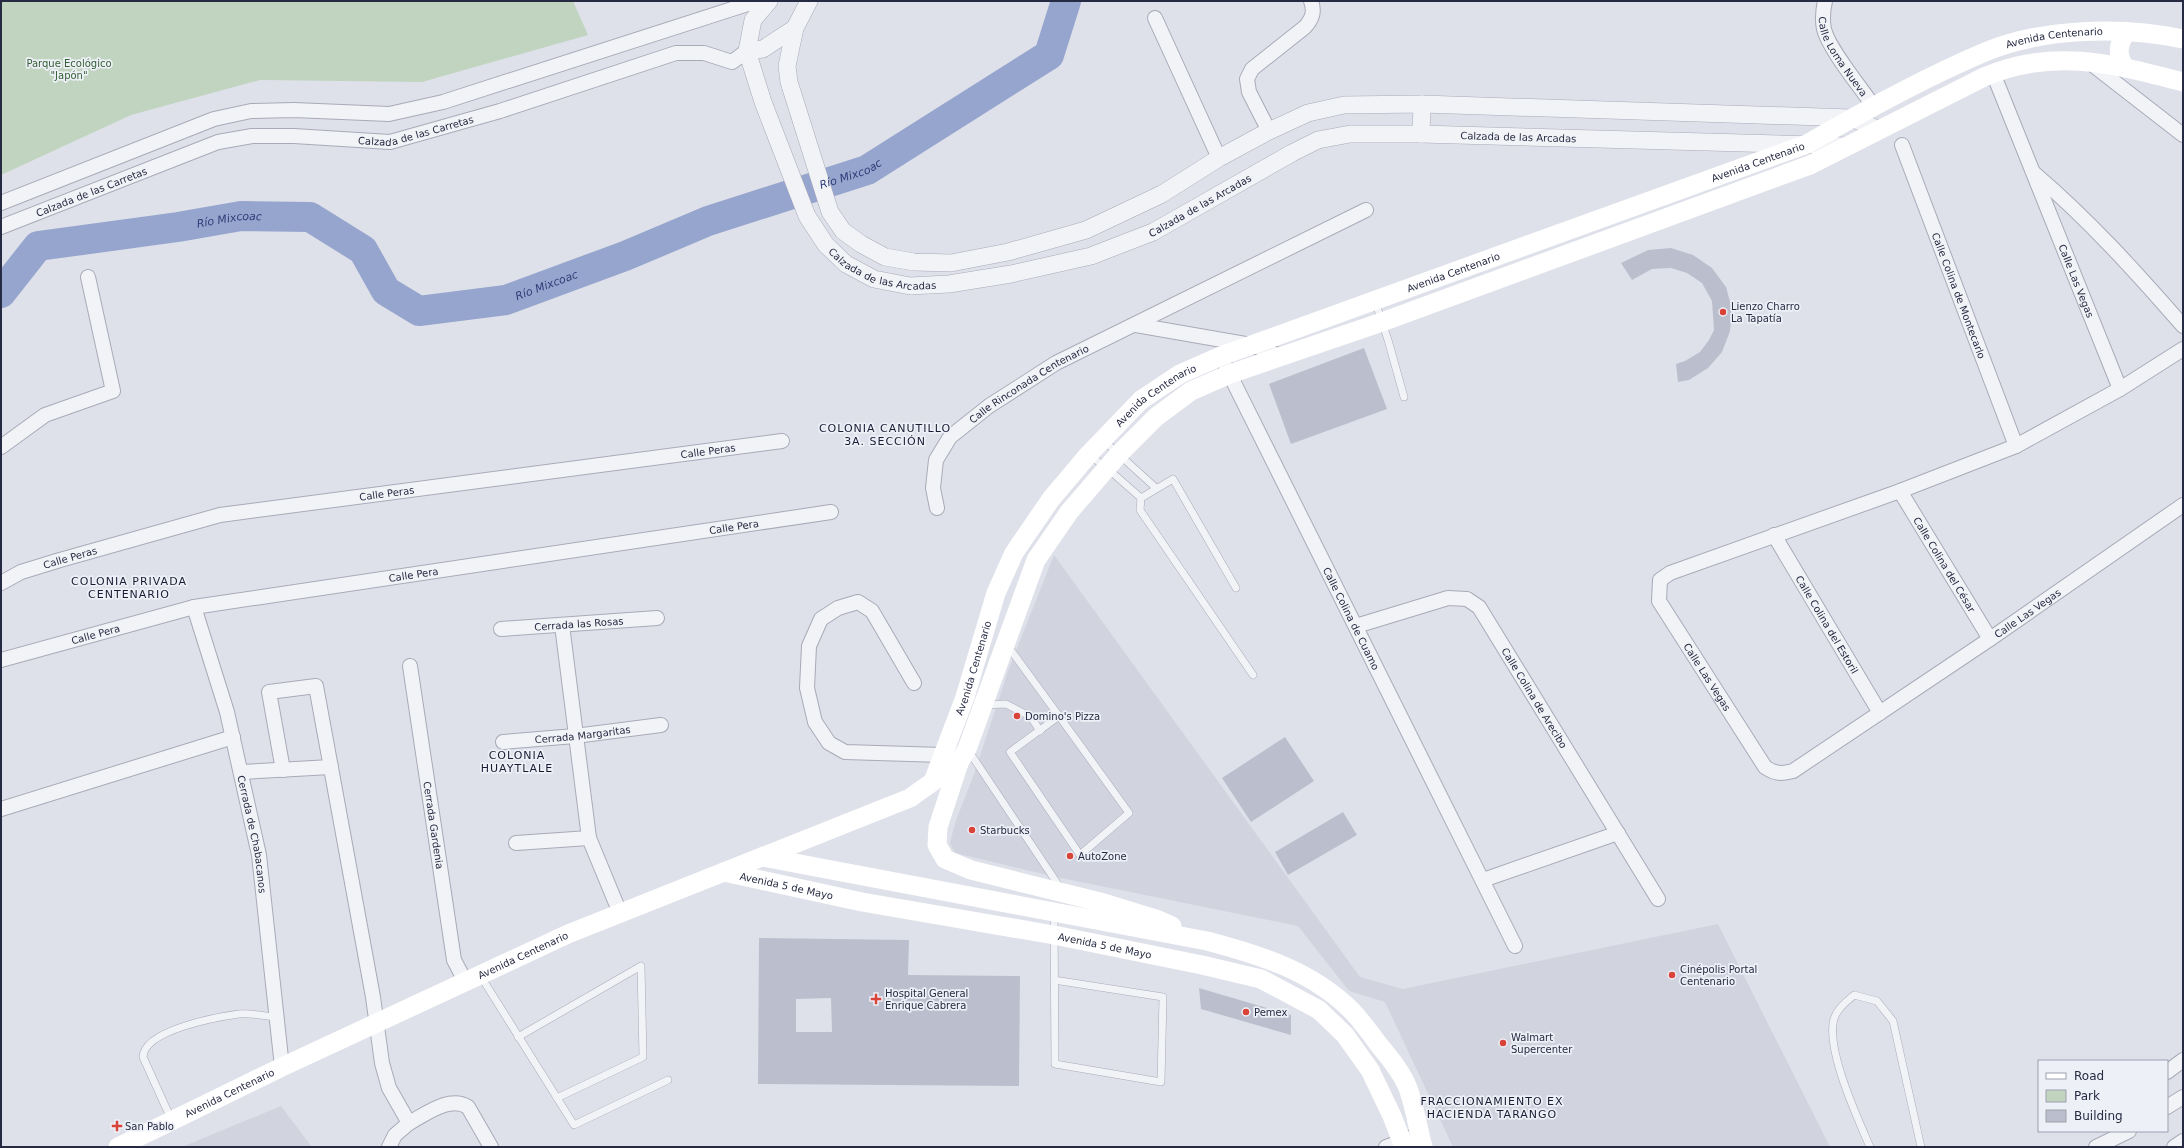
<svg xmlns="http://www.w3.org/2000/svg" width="2184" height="1148" viewBox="0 0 2184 1148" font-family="'DejaVu Sans',sans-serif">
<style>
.built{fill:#d1d3df}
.green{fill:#c0d4bf}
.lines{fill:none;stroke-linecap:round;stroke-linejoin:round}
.river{stroke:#96a5cd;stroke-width:30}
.building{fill:#bbbecd;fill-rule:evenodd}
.service-casing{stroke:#a8aab8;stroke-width:8}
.minor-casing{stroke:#a8aab8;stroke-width:16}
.tertiary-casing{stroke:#a8aab8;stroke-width:18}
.service{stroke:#f2f3f7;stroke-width:7}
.minor{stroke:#f2f3f7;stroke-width:14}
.tertiary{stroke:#f2f3f7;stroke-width:17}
.secondary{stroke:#fff;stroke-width:19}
.poi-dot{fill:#da4338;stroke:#eef0f7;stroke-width:1.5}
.labels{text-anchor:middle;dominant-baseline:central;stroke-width:3.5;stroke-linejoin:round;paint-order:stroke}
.street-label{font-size:10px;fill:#262a42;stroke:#eef0f7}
.park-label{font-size:10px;fill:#325f33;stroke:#eef0f7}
.poi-label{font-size:10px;fill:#262a42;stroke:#eef0f7;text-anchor:start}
.water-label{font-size:11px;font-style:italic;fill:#2d3e7a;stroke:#eef0f7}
.neighbourhood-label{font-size:11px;letter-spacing:1px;fill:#191c33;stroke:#eef0f7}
</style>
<rect width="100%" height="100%" fill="#dfe1ea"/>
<g class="built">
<path d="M1054,555L1360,977L1403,989L1718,924L1830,1147H1453L1385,1002L1349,991L1298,926L1056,877L955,853L950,843L955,823L974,774L1008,671Z"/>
<path d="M281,1106L312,1147H182Z"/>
</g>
<path class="green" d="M1,1H573L588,35L422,82L260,80L131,115L1,175Z"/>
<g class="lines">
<path class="river" id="s1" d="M1,293L38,246L178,227L241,216L310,217L363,250L386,291L419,311L506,300L625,256L708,221L867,170L1049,55L1066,1"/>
</g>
<g class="building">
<path d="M1671,248L1693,255L1712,268L1726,287L1732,309L1730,331L1722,352L1708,368L1689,380L1678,382L1676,364L1685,361L1700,352L1709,340L1714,330L1712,301L1702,283L1687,273L1671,268L1652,269L1632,280L1621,263L1648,250Z"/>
<path d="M1364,348L1387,409L1291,444L1269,384Z"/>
<path d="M1285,737L1314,781L1251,822L1222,778Z"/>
<path d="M1343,812L1357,835L1288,875L1275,852Z"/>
<path d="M759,938L909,940L908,975L1020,976L1019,1086L758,1084ZM831,998L832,1032H796V999Z"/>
<path d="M1199,988L1291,1015V1035L1201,1009Z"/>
</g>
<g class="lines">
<defs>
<g id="service">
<path d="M1375,301L1388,340L1404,397"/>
<path d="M1103,440L1156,488"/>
<path d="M1089,455L1107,468L1141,498"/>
<path d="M1236,588L1173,479L1141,498L1140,510L1253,675"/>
<path d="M1007,645L1059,716"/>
<path d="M984,705L1006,704L1031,717L1040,731"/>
<path d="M1059,716L1129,813L1080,855L1010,752Z"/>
<path d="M968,750L1061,889"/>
<path d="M480,975L574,1125L668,1080"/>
<path d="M1054,980L1163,997L1161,1082L1055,1064L1054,914"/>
<path d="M518,1037L641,966L643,1057L557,1098"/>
<path d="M172,1121L143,1057C144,1030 217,1017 239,1014C252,1013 264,1016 276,1017"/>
<path d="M1870,1147C1857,1117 1829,1056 1833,1024C1834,1011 1845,1003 1854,995L1877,1001L1893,1021L1921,1147"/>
</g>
<g id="minor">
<path id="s2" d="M1825,1C1823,10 1822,19 1824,29C1828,48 1862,89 1874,107"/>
<path d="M1155,18L1219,158"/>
<path d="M2089,62L2183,135"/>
<path id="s3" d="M1993,73L2120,389L2016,446L1900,491L1670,573L1660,580L1659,601L1765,767C1775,774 1782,774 1793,771L1990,639L2183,505"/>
<path d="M1269,131L1249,92L1247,79L1252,69L1305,27C1312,19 1315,12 1311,1"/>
<path id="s4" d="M1902,145L2016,446"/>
<path d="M2034,173C2089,220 2136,272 2183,326"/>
<path d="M1,203L214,119L251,111L294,110L389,114L443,102L757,1"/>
<path id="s5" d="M1,227L218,142L252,136H294L390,142L500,111L676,53H704L732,62L747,51"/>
<path d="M1136,325L1251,345L1281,356"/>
<path id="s6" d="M1226,367L1515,946"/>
<path d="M2120,389L2183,349"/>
<path d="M1,447L45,415L113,391L88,277"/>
<path id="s7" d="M1900,491L1990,639"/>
<path id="s8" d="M937,508L933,488L936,460L950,437L989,406L1056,363L1366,210"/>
<path id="s9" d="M1774,535L1880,713"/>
<path id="s10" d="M1,583L21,572L60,560L220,515L782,441"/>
<path id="s11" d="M194,607L227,712L259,855L282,1067"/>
<path d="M562,625L589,838L620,913"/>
<path id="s12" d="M1356,626L1448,598L1467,599L1479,607L1658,899"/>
<path id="s13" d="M501,629L657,618"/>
<path id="s14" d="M1,660L194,607L831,512"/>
<path id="s15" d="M410,666L454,960L465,981"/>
<path d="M914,683L872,611L858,602L838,608L821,619L809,646L807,688L815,722L829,743L845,752L942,755L950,759"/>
<path id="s16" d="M503,742L575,736L661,725"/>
<path d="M283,770L269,692L316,686L373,997L382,1063L389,1088L409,1123C426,1114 450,1095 468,1107L491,1147"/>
<path d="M242,772L331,767"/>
<path d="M1,809L233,737"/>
<path d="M516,843L589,838"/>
<path d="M1483,880L1618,833"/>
<path d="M2167,1072L2183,1060"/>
<path d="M2167,1107L2183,1097"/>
<path d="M389,1147L395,1135L409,1123"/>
<path d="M1386,1147L1410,1138"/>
<path d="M2096,1147L2129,1131"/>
<path d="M2174,1147L2183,1141"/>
</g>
<g id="tertiary">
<path id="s17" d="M769,1L753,20L747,51L763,102L807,216L826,245L846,264L874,279L910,286L949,284L1011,274L1091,256L1153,232L1292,153L1318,140L1350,134H1421L1848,146"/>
<path d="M795,28L787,66L789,82L830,212L843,231L861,244L885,257L914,262L951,263L1008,252L1086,230L1162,194L1219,158L1269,131L1308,113L1344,105L1422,104L1851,118L1880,130"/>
<path d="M747,51L763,49L795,28L809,1"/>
<path d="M1421,134L1422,104"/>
</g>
</defs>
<use href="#service" class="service-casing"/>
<use href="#minor" class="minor-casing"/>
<use href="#tertiary" class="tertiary-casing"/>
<use href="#service" class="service"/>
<use href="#minor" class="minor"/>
<use href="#tertiary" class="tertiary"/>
<g class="secondary">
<path d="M2125,68C2117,55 2117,44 2127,32"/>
<path d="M959,763L938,827L937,845L945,859L971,870L1104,903L1156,919L1172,926"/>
<path id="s18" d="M934,779L965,697L996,593L1014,553L1051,499L1089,454L1141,400L1180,374L1221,356L1807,144C1862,112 1926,77 1985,52C2043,28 2122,26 2183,39"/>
<path d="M763,857L1207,941C1260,955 1313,971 1353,1012C1362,1022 1371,1034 1379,1045C1390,1058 1404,1075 1409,1091C1415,1109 1418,1129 1423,1147"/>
<path id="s19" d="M724,872L862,902L1054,935L1202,965L1261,979L1319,1010L1345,1035L1370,1070L1392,1116L1404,1147"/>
<path id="s20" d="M118,1147L282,1067L568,934L910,798L959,763L967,749L1036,560L1069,512L1119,454L1156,417L1191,391L1230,374L1382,322L1810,165L1984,77C2054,47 2113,64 2183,82"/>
</g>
</g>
<g class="poi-dot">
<circle cx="1723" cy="312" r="4"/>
<circle cx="1017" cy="716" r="4"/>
<circle cx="972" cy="830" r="4"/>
<circle cx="1070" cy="856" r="4"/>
<circle cx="1672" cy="975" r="4"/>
<path d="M874 993h4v4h4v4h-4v4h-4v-4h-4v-4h4z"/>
<circle cx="1246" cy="1012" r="4"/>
<circle cx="1503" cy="1043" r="4"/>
<path d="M115 1120h4v4h4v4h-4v4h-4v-4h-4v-4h4z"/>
</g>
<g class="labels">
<g class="street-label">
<text stroke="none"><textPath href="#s18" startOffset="1426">Avenida Centenario</textPath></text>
<text stroke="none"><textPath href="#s2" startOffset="61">Calle Loma Nueva</textPath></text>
<text stroke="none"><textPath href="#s5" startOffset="433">Calzada de las Carretas</textPath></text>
<text stroke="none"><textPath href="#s17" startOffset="1003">Calzada de las Arcadas</textPath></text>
<text stroke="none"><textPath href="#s18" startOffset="1102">Avenida Centenario</textPath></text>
<text stroke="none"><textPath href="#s5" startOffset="97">Calzada de las Carretas</textPath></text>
<text stroke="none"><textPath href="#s17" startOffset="667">Calzada de las Arcadas</textPath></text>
<text stroke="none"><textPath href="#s17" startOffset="331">Calzada de las Arcadas</textPath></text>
<text stroke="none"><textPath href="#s18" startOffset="778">Avenida Centenario</textPath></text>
<text stroke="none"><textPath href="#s3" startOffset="224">Calle Las Vegas</textPath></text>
<text stroke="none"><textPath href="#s4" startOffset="161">Calle Colina de Montecarlo</textPath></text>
<text stroke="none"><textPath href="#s8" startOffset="171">Calle Rinconada Centenario</textPath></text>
<text stroke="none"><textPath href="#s18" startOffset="454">Avenida Centenario</textPath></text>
<text stroke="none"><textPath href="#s10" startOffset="722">Calle Peras</textPath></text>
<text stroke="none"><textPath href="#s10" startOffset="398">Calle Peras</textPath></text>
<text stroke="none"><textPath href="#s14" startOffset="746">Calle Pera</textPath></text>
<text stroke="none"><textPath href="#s10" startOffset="74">Calle Peras</textPath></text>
<text stroke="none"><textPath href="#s7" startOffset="86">Calle Colina del César</textPath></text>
<text stroke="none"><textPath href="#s14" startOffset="422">Calle Pera</textPath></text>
<text stroke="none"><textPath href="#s3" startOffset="1370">Calle Las Vegas</textPath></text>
<text stroke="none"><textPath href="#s6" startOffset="281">Calle Colina de Cuamo</textPath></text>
<text stroke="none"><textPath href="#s13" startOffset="78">Cerrada las Rosas</textPath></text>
<text stroke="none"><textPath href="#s9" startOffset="104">Calle Colina del Estoril</textPath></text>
<text stroke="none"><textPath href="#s14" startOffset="98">Calle Pera</textPath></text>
<text stroke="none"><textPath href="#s18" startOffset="118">Avenida Centenario</textPath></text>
<text stroke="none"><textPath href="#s3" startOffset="951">Calle Las Vegas</textPath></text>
<text stroke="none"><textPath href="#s12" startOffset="236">Calle Colina de Arecibo</textPath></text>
<text stroke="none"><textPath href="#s16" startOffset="80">Cerrada Margaritas</textPath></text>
<text stroke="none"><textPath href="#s15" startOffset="161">Cerrada Gardenia</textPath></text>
<text stroke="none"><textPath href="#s11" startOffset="235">Cerrada de Chabacanos</textPath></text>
<text stroke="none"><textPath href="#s19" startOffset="64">Avenida 5 de Mayo</textPath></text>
<text stroke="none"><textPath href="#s19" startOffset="388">Avenida 5 de Mayo</textPath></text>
<text stroke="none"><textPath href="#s20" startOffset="448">Avenida Centenario</textPath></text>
<text stroke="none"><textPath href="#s20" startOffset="124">Avenida Centenario</textPath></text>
</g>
<g class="park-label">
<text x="69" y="63">Parque Ecológico<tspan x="69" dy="12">"Japón"</tspan></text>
</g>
<g class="poi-label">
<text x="1731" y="306">Lienzo Charro<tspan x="1731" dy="12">La Tapatía</tspan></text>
<text x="1025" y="716">Domino's Pizza</text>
<text x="980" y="830">Starbucks</text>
<text x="1078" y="856">AutoZone</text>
<text x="1680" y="969">Cinépolis Portal<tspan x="1680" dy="12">Centenario</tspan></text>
<text x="885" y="993">Hospital General<tspan x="885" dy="12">Enrique Cabrera</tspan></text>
<text x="1254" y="1012">Pemex</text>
<text x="1511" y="1037">Walmart<tspan x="1511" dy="12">Supercenter</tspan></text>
<text x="125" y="1126">San Pablo</text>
</g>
<g class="water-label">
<text stroke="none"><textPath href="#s1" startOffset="937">Río Mixcoac</textPath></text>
<text stroke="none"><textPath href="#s1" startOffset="253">Río Mixcoac</textPath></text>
<text stroke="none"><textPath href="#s1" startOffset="613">Río Mixcoac</textPath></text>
</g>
<g class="neighbourhood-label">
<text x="885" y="428">COLONIA CANUTILLO<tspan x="885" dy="13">3A. SECCIÓN</tspan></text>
<text x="129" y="581">COLONIA PRIVADA<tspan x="129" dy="13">CENTENARIO</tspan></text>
<text x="517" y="755">COLONIA<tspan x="517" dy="13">HUAYTLALE</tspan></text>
<text x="1492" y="1101">FRACCIONAMIENTO EX<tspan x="1492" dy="13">HACIENDA TARANGO</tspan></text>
</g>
</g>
<rect width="2184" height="1148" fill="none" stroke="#262a42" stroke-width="4"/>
<rect x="2038" y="1060" width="130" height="72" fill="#eef0f7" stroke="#9ea1af"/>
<rect x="2046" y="1073" width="20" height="6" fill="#ffffff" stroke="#9ea1af"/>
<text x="2074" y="1080" font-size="12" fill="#262a42">Road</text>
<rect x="2046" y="1090" width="20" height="12" fill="#c0d4bf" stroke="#9ea1af"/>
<text x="2074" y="1100" font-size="12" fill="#262a42">Park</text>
<rect x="2046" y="1110" width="20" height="12" fill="#bbbecd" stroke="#9ea1af"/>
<text x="2074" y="1120" font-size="12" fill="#262a42">Building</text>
</svg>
